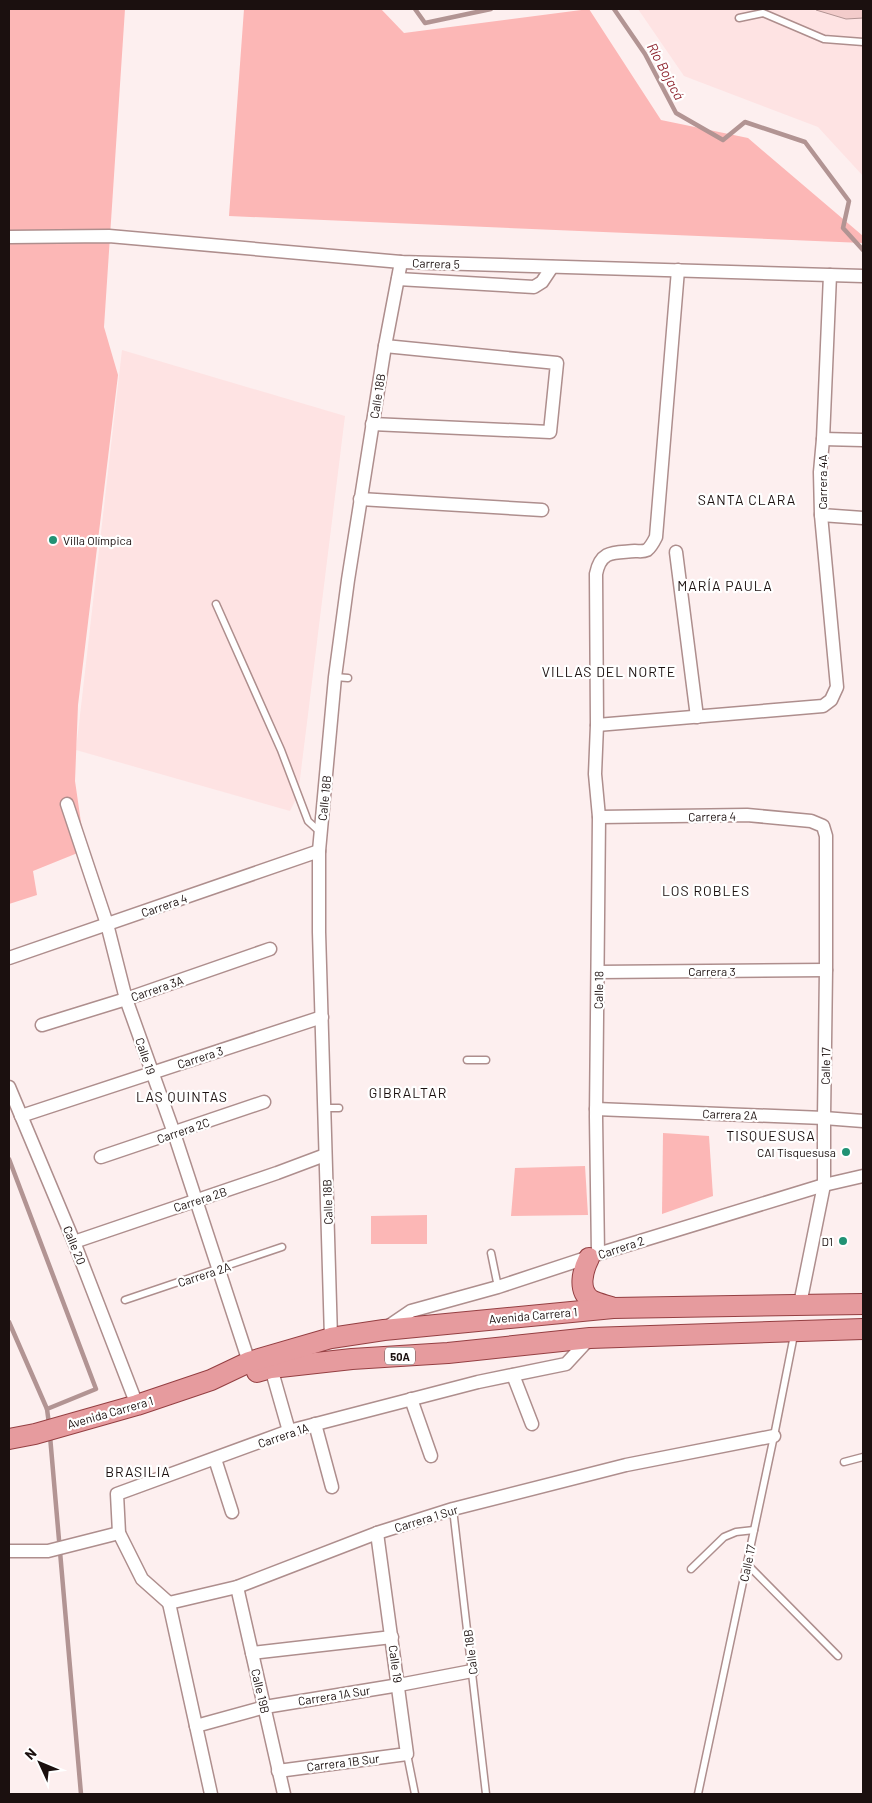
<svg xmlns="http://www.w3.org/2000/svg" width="872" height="1803" viewBox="0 0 872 1803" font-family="Barlow,sans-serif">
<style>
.built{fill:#fee3e3}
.green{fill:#fcb7b6}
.water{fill:#f3cccb;stroke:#b29493}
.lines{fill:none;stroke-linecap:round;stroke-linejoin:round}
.stream{stroke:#b29493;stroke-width:4.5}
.service-casing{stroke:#ae8e8d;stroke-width:9}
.minor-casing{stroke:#ae8e8d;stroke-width:15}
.primary-casing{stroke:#943f42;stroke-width:22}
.service{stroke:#fff;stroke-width:6}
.minor{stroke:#fff;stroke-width:12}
.primary{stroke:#e69b9e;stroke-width:20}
.poi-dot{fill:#219274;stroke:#fff;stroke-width:2}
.labels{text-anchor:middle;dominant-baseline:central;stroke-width:4.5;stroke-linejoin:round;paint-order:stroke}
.shield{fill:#fff;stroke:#5f5857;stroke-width:1}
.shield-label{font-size:11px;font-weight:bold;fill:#1b100f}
.street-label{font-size:12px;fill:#1b100f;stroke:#fff}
.poi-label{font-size:12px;fill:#1b100f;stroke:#fff;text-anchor:end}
.water-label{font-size:14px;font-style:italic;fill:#8f2630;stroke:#fff}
.neighbourhood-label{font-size:14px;letter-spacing:1px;fill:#1b100f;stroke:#fff}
</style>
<rect width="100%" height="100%" fill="#fdefef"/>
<g class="built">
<path d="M638,9H863V176L818,127L684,76Z"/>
<path d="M122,350L345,416L298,795L290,811L76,750Z"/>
</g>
<g class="green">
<path d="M9,9H125L104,327L118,375L78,705L75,781L85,850L33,871L37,895L9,904Z"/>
<path d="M244,9H381L404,33L589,9L661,120L748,138L863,236V243L229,216Z"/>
<path d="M663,1133L709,1136L713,1196L662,1214Z"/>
<path d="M585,1166L588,1215L511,1216L515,1168Z"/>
<path d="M427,1215V1244H371V1216Z"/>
</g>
<path class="water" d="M815,9H863V18L846,19L816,10Z"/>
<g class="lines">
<g class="stream">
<path d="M415,9L425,23L491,9"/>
<path d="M614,9L645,54L676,113L723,140L745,122L805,142L849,201L843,228L863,250"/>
<path d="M9,1159L96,1389L47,1409L49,1424"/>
<path d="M9,1322L47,1409"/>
<path d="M50,1436L81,1794"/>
</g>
<defs>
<g id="service">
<path d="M739,18L763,13L824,39L863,42"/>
<path d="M216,604L281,750L308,821L320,832"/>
<path d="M335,677L348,678"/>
<path d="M467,1060H486"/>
<path d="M324,1108H339"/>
<path d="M491,1253L498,1287"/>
<path d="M125,1300L282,1247"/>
<path d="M844,1462L863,1457"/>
<path d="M453,1509L486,1794"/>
<path d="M747,1564L838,1656"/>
<path d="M691,1569L724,1537L736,1532L754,1530"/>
<path d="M407,1754L415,1794"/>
<path d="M698,1794L774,1436L794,1335"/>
</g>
<g id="minor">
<path d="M9,237L109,236L401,262L863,276"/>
<path d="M398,279L534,287L542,282L552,267"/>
<path d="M372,424L550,432L557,363L385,346"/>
<path d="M823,439L863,440"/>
<path d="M360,499L542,510"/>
<path d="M821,515L863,518"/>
<path d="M676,552L697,717"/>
<path d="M597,725L823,706L831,700L837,687L821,515L820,472L823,439L830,275"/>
<path d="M67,804L107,924L126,999L174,1133L249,1362"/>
<path d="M599,817L747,815L811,821L823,826L826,836V970L824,1118V1185L800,1304"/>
<path d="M9,958L319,851"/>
<path d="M598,972L826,970"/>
<path d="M42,1025L126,999L270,949"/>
<path d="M9,1087L74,1242L137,1405"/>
<path d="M596,1109L824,1118L863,1121"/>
<path d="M21,1116L322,1017"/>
<path d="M101,1157L264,1102"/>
<path d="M74,1242L277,1173L325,1155"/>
<path d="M598,1254L596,1117L599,817L595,774L597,725L596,574C601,549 615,553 635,551C639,551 643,552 647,550C651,547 654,541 656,537L678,270"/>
<path d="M386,1328L411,1311L498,1287L598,1254L824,1185L863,1176"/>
<path d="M331,1338L319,932V851L335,677L348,580L385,346L401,262"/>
<path d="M271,1368L289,1431"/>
<path d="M513,1375L532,1424"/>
<path d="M411,1399L431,1456"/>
<path d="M315,1424L332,1487"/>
<path d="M215,1459L232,1512"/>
<path d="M9,1551H48L119,1533"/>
<path d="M237,1587L284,1794"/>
<path d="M169,1603L142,1579L119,1533L117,1494L289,1431L478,1382L566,1364L590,1338"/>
<path d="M169,1603L237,1587L377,1533L453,1509L626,1465L774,1436"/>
<path d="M169,1603L211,1794"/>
<path d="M252,1653L392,1637"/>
<path d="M196,1726L265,1707L399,1685L472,1671"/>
<path d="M278,1771L407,1754L377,1533"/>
</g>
<g id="primary">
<path d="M589,1258C583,1270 577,1290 591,1300C596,1303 605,1305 611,1307"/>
<path d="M257,1372L271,1368L352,1359L448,1353L590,1338L863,1329"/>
<path d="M9,1439L35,1434L137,1405L211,1380L249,1362L331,1338L384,1330L613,1308L863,1304"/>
</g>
</defs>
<use href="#service" class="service-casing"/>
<use href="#minor" class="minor-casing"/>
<use href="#primary" class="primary-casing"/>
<use href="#service" class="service"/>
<use href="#minor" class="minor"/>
<use href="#primary" class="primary"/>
</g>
<g class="poi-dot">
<circle cx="53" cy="540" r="5"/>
<circle cx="846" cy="1152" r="5"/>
<circle cx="843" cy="1241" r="5"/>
</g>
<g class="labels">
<rect class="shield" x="385" y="1347.5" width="30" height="17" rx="4"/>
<g class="shield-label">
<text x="400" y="1356">50A</text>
</g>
<g class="street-label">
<text transform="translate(436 263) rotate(2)">Carrera 5</text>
<text transform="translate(377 396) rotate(-81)">Calle 18B</text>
<text transform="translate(822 482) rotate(-90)">Carrera 4A</text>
<text transform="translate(324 798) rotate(-84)">Calle 18B</text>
<text transform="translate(712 816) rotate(-1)">Carrera 4</text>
<text transform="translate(164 905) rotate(-19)">Carrera 4</text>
<text x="712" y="971">Carrera 3</text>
<text transform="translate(157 988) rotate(-19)">Carrera 3A</text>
<text transform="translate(598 990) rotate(-89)">Calle 18</text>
<text transform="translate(146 1056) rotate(71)">Calle 19</text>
<text transform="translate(200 1057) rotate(-18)">Carrera 3</text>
<text transform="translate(825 1066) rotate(-89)">Calle 17</text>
<text transform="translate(730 1114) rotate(2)">Carrera 2A</text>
<text transform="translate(183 1130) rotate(-19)">Carrera 2C</text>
<text transform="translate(200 1199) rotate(-18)">Carrera 2B</text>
<text transform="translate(327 1202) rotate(-92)">Calle 18B</text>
<text transform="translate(75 1245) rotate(68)">Calle 20</text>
<text transform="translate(621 1247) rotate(-18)">Carrera 2</text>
<text transform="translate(204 1274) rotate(-18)">Carrera 2A</text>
<text transform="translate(533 1315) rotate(-5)">Avenida Carrera 1</text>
<text transform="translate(110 1412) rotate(-16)">Avenida Carrera 1</text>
<text transform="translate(283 1435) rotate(-19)">Carrera 1A</text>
<text transform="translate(426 1518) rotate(-17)">Carrera 1 Sur</text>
<text transform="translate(747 1563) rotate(-78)">Calle 17</text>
<text transform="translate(470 1652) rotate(-97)">Calle 18B</text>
<text transform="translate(396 1664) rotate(82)">Calle 19</text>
<text transform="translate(261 1691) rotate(77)">Calle 19B</text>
<text transform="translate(334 1695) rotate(-9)">Carrera 1A Sur</text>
<text transform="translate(343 1762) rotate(-7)">Carrera 1B Sur</text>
</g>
<g class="poi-label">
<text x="63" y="540" text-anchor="start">Villa Olímpica</text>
<text x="836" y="1152">CAI Tisquesusa</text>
<text x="833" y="1241">D1</text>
</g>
<g class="water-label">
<text transform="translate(666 71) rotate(62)">Río Bojacá</text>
</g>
<g class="neighbourhood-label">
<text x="747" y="499">SANTA CLARA</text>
<text x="725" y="585">MARÍA PAULA</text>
<text x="609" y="671">VILLAS DEL NORTE</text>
<text x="706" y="890">LOS ROBLES</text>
<text x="408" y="1092">GIBRALTAR</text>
<text x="182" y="1096">LAS QUINTAS</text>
<text x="771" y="1135">TISQUESUSA</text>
<text x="138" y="1471">BRASILIA</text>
</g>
</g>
<rect width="872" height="1803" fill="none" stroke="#1b100f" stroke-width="20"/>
<g transform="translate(40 1763) rotate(314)" stroke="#ffffff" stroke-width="4" paint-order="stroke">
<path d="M0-4L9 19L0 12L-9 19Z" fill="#1b100f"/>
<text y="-8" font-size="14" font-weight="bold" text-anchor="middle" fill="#1b100f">N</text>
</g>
</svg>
